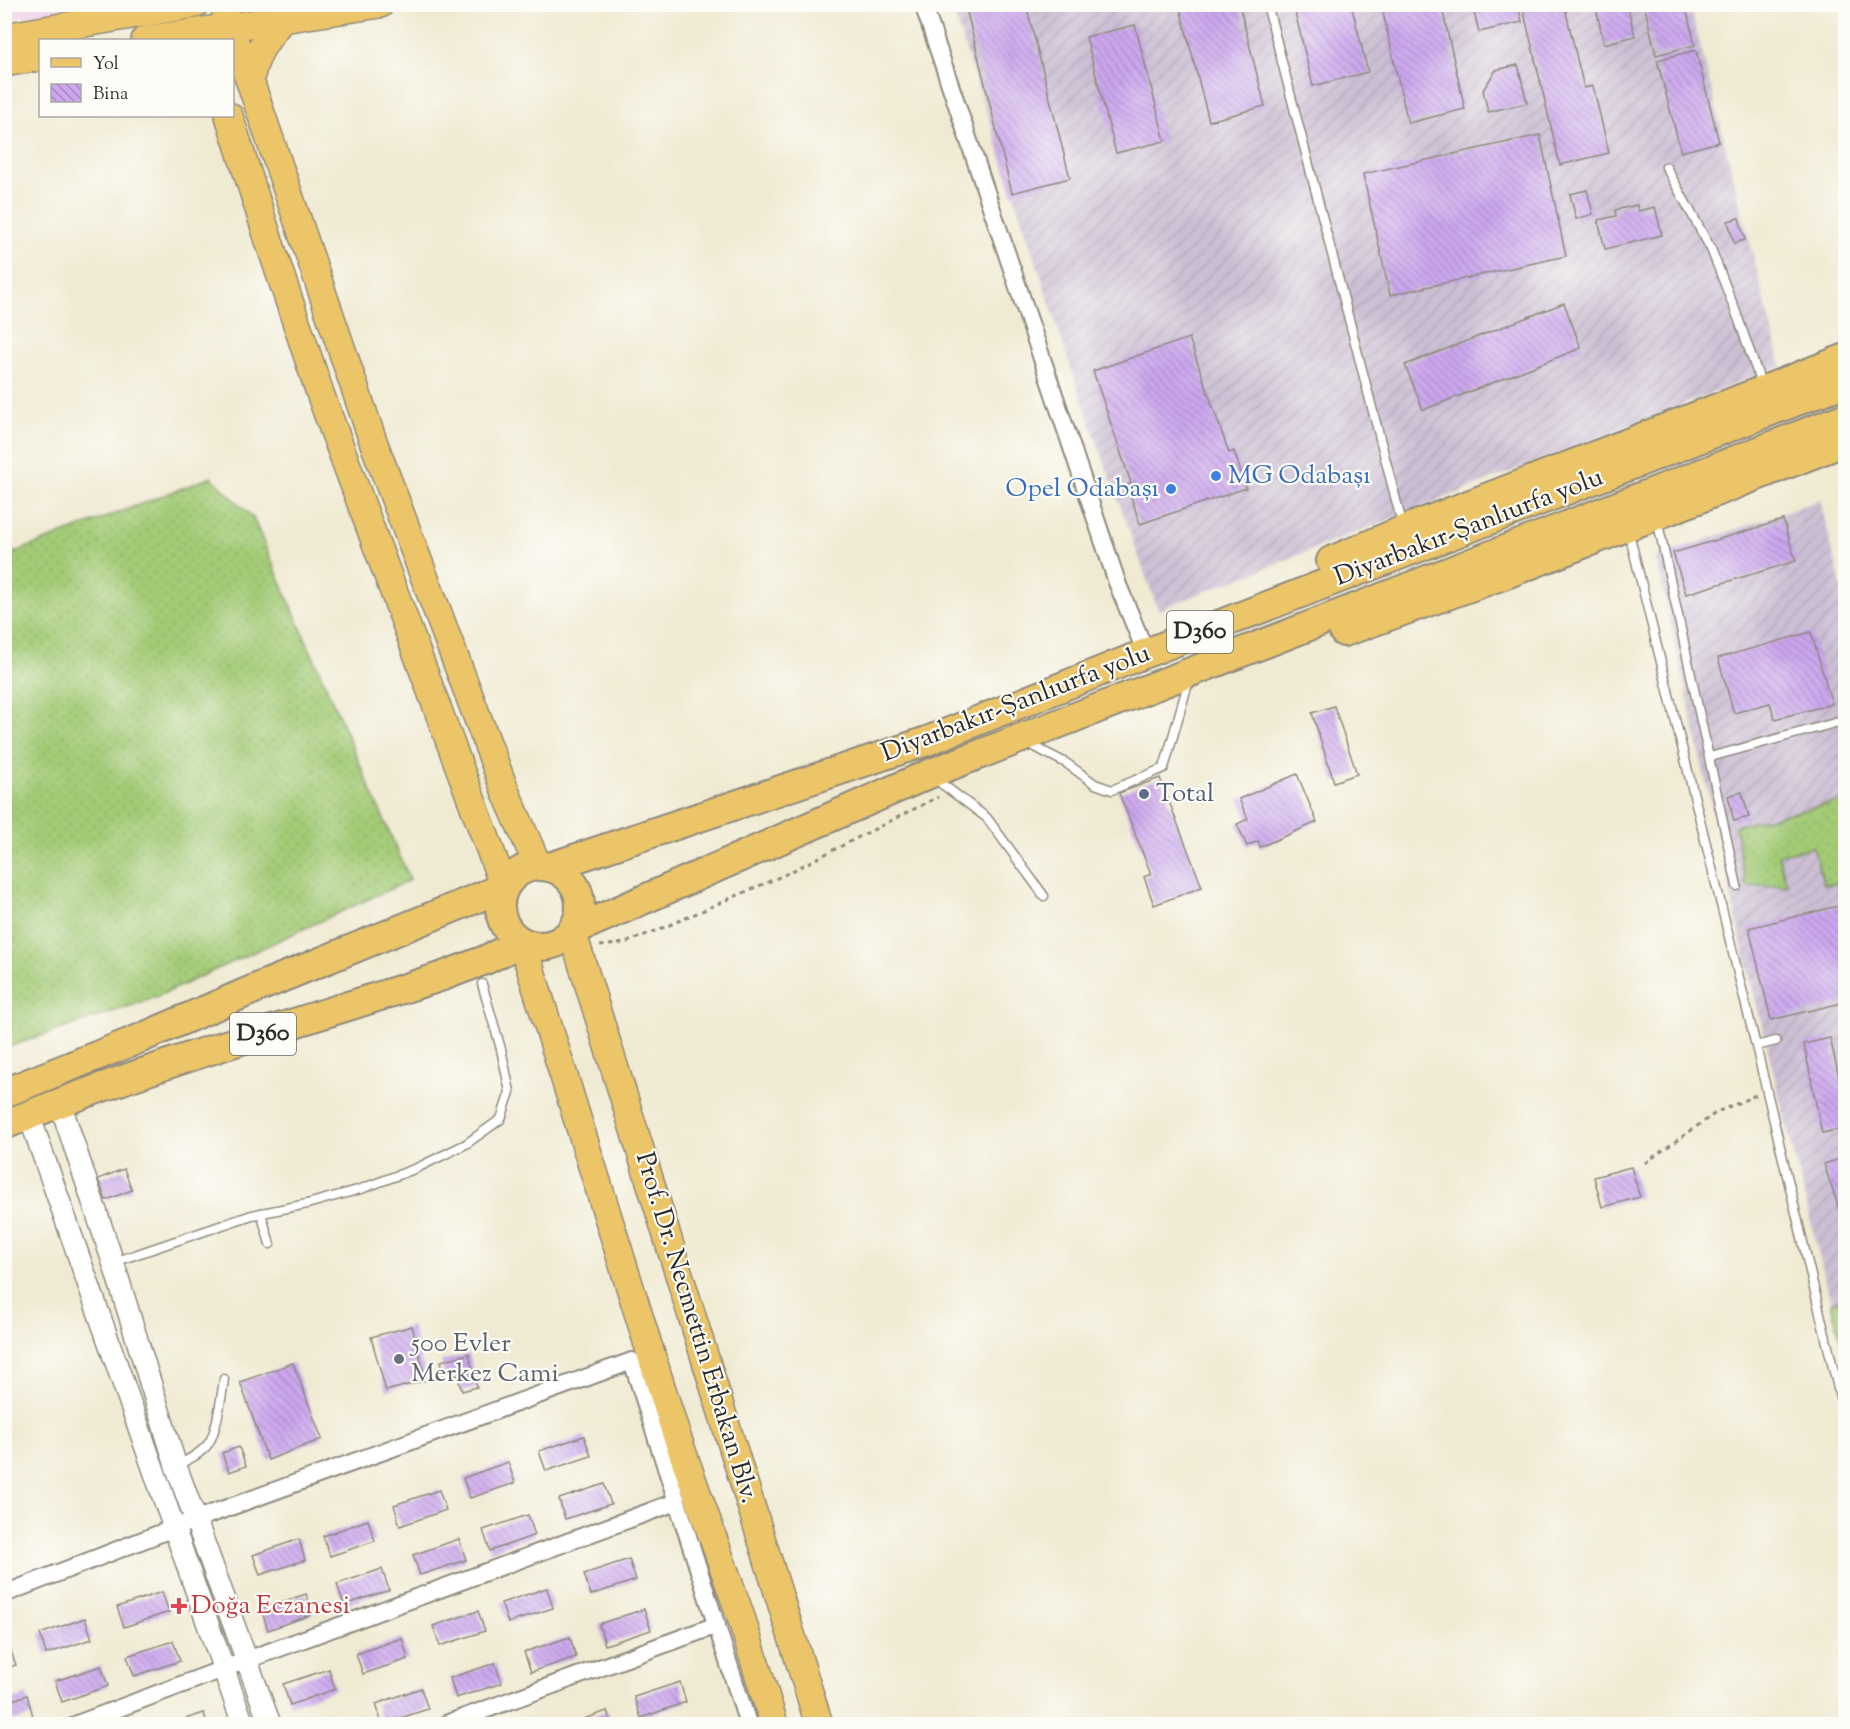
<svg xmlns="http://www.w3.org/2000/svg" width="1850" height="1729" viewBox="0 0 1850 1729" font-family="'Sorts Mill Goudy',serif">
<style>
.built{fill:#edd1e9}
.industrial{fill:url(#industrial-furrows)}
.grass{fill:url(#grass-dots);stroke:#677b50;stroke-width:1.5}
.garden{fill:#a3cb76;stroke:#677b50;stroke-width:1.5}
.building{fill:url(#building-back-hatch)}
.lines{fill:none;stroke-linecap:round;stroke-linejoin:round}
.service-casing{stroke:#8e8a7e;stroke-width:11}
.minor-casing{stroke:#8e8a7e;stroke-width:20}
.tertiary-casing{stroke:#8e8a7e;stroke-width:24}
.primary-casing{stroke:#8e8a7e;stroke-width:30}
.trunk-casing{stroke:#8e8a7e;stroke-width:32}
.path{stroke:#8e8a7e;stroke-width:3;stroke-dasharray:4.5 4.5;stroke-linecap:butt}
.service{stroke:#fff;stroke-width:8}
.minor{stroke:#fff;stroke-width:16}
.tertiary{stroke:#fff;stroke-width:21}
.primary{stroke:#edc569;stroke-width:27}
.trunk{stroke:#edc569;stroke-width:28}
.shop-dot{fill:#3f7fe0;stroke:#fdfcf7;stroke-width:2}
.service-dot{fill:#5c6f8a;stroke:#fdfcf7;stroke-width:2}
.worship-dot{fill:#6b7280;stroke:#fdfcf7;stroke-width:2}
.health-dot{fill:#e0444e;stroke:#fdfcf7;stroke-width:2}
.labels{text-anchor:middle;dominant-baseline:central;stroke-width:4.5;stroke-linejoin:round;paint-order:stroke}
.shield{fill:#fdfcf7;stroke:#6a6a68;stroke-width:1.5}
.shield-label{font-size:24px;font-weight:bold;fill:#2b2b2b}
.shop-label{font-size:26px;fill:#366cbe;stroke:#fdfcf7;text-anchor:start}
.street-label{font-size:26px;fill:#2b2b2b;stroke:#fdfcf7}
.service-label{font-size:26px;fill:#4e5e75;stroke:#fdfcf7;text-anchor:start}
.worship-label{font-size:26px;fill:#5b616d;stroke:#fdfcf7;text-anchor:start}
.health-label{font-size:26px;fill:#be3a42;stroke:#fdfcf7;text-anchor:start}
</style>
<defs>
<pattern id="industrial-furrows" width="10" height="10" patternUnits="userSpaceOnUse" patternTransform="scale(1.5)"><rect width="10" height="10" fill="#ccbfd4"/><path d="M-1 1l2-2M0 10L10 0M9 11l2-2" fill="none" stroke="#afa4b6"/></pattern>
<pattern id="grass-dots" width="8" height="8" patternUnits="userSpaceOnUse" patternTransform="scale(1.5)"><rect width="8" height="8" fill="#a3cb76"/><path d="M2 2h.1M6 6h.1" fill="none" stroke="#8cae66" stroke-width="1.8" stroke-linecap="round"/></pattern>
<pattern id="building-back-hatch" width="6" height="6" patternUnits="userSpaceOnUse" patternTransform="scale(1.5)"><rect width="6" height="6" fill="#cca7ef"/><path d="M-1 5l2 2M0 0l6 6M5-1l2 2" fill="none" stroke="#a688c2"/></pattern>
</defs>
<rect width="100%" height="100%" fill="#fdfcf7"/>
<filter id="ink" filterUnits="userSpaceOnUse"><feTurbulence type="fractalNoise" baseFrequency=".0167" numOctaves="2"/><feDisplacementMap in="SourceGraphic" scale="12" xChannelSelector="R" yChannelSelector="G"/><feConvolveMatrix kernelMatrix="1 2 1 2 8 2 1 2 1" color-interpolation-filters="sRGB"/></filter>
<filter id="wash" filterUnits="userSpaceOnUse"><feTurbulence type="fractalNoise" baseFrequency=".008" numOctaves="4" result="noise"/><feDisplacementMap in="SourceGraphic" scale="24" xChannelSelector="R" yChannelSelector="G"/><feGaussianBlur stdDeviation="1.35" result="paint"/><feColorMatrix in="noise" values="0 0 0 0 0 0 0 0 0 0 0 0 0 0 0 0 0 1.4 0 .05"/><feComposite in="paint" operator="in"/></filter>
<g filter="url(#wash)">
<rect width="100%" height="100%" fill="#f0ead2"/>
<path class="built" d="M5,4H106V5L5,20Z"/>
<g class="industrial">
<path d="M951,5H1690L1781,366L1158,610L1079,392Z"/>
<path d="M1820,500L1845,601L1846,1298L1831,1303L1746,962L1656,557Z"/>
</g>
<g class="grass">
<path d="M211,477L253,518L410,880L154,998L5,1048V556Z"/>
<path d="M1845,800V882L1824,885L1813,847L1778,855L1787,885L1746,886L1735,826Z"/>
</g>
<path class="garden" d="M1845,1298H1846L1845,1356L1831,1303Z"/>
<g id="blocks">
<g class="building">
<path d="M965,4H1026L1070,178L1012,193Z"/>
<path d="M1179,4H1239L1265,106L1209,121Z"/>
<path d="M1293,4H1351L1368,72L1313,86Z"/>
<path d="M1381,4H1441L1465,109L1408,123Z"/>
<path d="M1472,4H1518L1522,22L1479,32Z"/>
<path d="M1522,4H1564L1584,88L1593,86L1609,153L1560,165Z"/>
<path d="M1595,4H1627L1635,36L1604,44Z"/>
<path d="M1644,4H1685L1695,45L1656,55Z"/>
<path d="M1135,25L1165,141L1116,153L1086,37Z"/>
<path d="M1696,50L1719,142L1681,152L1657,60Z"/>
<path d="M1518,65L1527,103L1488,112L1483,90L1496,70Z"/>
<path d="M1540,135L1566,256L1390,295L1363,174Z"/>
<path d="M1587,190L1593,214L1576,219L1570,194Z"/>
<path d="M1637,205L1638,211L1655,207L1662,235L1605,249L1598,220L1616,216L1615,210Z"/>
<path d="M1739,218L1745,240L1734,243L1728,221Z"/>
<path d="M1564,303L1581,348L1423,410L1405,365Z"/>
<path d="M1189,338L1229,453L1234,451L1246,488L1140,524L1127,485L1131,483L1093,371Z"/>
<path d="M1783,520L1796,561L1686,594L1673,553Z"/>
<path d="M1811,632L1832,704L1775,719L1770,703L1734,713L1718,658Z"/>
<path d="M1334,706L1357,774L1334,782L1312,713Z"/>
<path d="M1297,774L1317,822L1260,847L1258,841L1247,846L1237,824L1248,819L1239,799Z"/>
<path d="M1160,778L1202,887L1154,905L1144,877L1151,874L1119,793Z"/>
<path d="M1742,792L1749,817L1734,821L1728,796Z"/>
<path d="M1846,904V1002L1771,1020L1749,928Z"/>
<path d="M1830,1038L1839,1077L1846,1075V1128L1822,1133L1804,1044Z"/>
<path d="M1846,1157V1228H1845L1824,1164Z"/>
<path d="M1631,1167L1640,1197L1602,1207L1594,1177Z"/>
<path d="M124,1169L132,1190L106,1200L98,1179Z"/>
<path d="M412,1326L426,1380L386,1391L371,1337Z"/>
<path d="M469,1354L477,1387L462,1391L457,1375L445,1378L441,1361Z"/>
<path d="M293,1363L322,1439L268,1460L240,1382Z"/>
<path d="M584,1436L591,1456L546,1471L539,1451Z"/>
<path d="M239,1447L246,1466L229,1472L222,1453Z"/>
<path d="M508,1462L515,1483L470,1498L463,1478Z"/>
<path d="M604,1484L611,1504L565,1519L559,1499Z"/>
<path d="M439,1490L446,1510L400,1526L394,1505Z"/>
<path d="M528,1515L535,1535L490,1551L483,1530Z"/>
<path d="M368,1520L375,1541L330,1556L323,1536Z"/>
<path d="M299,1539L305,1560L260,1575L253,1555Z"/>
<path d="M459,1539L466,1560L420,1575L413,1555Z"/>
<path d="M629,1559L636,1580L591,1595L584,1574Z"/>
<path d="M382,1569L389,1590L344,1605L337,1584Z"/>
<path d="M547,1588L553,1608L508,1623L501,1603Z"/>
<path d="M162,1592L169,1612L124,1627L117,1607Z"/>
<path d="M306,1594L313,1614L268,1630L261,1609Z"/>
<path d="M644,1609L651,1630L605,1645L599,1624Z"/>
<path d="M478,1611L485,1631L440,1646L433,1626Z"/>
<path d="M85,1618L92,1639L46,1654L40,1634Z"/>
<path d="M570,1637L576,1657L531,1672L524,1652Z"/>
<path d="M402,1638L408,1659L363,1674L356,1654Z"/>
<path d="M173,1641L180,1661L134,1676L127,1656Z"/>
<path d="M9,1645L16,1665L4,1669V1647Z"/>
<path d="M495,1663L502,1683L456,1698L450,1678Z"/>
<path d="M101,1666L108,1686L62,1702L55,1681Z"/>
<path d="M329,1669L335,1689L290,1705L283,1684Z"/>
<path d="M680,1682L686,1702L641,1718L634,1697Z"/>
<path d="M421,1688L428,1709L382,1724L376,1704Z"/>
<path d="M27,1695L33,1716L4,1724V1703Z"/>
<path d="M607,1711L612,1724H569Z"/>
<path d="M204,1713L207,1724H170Z"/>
</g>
</g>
</g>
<g filter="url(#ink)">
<use href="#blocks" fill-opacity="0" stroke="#8e8a7e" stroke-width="1.5"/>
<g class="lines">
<defs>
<g id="service">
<path d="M1267,4L1403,527"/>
<path d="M1666,167L1711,249L1737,315L1762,386"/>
<path d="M1657,519L1737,886"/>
<path d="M1628,529L1756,1046L1846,1422"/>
<path d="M1027,743L1066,763L1095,784L1112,790L1164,768L1189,680"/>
<path d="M1710,757L1846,720"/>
<path d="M934,778L987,818L1044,896"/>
<path d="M1756,1046L1776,1041"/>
<path d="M261,1213L270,1244"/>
<path d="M114,1262L252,1215L307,1204L361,1189L417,1168L466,1144L501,1119L510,1092L501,1049L482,984"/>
<path d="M177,1466C187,1460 201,1454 208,1444C217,1433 222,1393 224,1379"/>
</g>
<g id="minor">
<path d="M923,4L1118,585L1146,653"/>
<path d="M4,1594L197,1519L632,1361L748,1724"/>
<path d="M77,1724L247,1660L676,1502"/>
<path d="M446,1724L717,1625"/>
</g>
<g id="tertiary">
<path d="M60,1103L113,1262L176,1466L270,1724"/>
<path d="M29,1115L243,1724"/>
</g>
<g id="primary">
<path d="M224,4L229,27L250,81L373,441L506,793L538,866"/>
<path d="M4,37L195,4"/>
<path d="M145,40L380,4"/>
<path d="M4,63L40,57"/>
<path d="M250,81C255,52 265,41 282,19"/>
<path d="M229,116L270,244L321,396L504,887"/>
<path d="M572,931L819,1724"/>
<path d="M522,942L675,1431L741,1617L774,1724"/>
</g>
<g id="trunk">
<path d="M1331,561L1404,530L1846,358"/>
<path d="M1344,632L1506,574L1846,441"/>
<circle cx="540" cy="906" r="40"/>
<path d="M550,867L927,741L1146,653L1846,382"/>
<path d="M572,931L929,774L1846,417"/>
<path d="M4,1093L141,1038L259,987L504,887"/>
<path d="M4,1125C147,1066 297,1023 443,976L485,960L522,942"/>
</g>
</defs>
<use href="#service" class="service-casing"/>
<use href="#minor" class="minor-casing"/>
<use href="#tertiary" class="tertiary-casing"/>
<use href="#primary" class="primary-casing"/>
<use href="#trunk" class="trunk-casing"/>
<g class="path">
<path d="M600,946L625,943L665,927L784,875L938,797"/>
<path d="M1645,1163L1717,1112L1756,1095"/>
</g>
<use href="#service" class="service"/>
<use href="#minor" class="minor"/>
<use href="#tertiary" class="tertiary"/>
<use href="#primary" class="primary"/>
<use href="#trunk" class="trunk"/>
</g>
</g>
<g class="shop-dot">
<circle cx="1216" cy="476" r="6"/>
<circle cx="1171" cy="489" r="6"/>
</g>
<circle class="service-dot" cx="1144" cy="794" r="6"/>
<circle class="worship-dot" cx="399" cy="1359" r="6"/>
<path class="health-dot" d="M176 1597h6v6h6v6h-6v6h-6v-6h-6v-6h6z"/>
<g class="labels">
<g class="shield">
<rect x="1167" y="611" width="66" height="42" rx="4.5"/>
<rect x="230" y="1013" width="66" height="42" rx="4.5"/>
</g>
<g class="shield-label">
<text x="1200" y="632">D360</text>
<text x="263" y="1034">D360</text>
</g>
<g class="shop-label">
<text x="1228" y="476">MG Odabaşı</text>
<text x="1159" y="489" text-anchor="end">Opel Odabaşı</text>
</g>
<g class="street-label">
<text transform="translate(1469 528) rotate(-21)">Diyarbakır-Şanlıurfa yolu</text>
<text transform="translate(1016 704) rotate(-21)">Diyarbakır-Şanlıurfa yolu</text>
<text transform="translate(696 1328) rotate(73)">Prof. Dr. Necmettin Erbakan Blv.</text>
</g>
<g class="service-label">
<text x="1156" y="794">Total</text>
</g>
<g class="worship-label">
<text x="411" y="1344">500 Evler<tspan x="411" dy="30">Merkez Cami</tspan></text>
</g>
<g class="health-label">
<text x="191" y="1606">Doğa Eczanesi</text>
</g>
</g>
<rect width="1850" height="1729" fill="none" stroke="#fdfcf7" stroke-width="24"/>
<rect x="39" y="39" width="195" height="78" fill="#fdfcf7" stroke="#a9a8a5" stroke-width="1.5"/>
<rect x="51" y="58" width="30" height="9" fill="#edc569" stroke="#a9a8a5" stroke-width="1.5"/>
<text x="93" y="69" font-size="18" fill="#2b2b2b">Yol</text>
<rect x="51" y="84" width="30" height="18" fill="url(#building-back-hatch)" stroke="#a9a8a5" stroke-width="1.5"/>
<text x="93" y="99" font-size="18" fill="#2b2b2b">Bina</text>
</svg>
